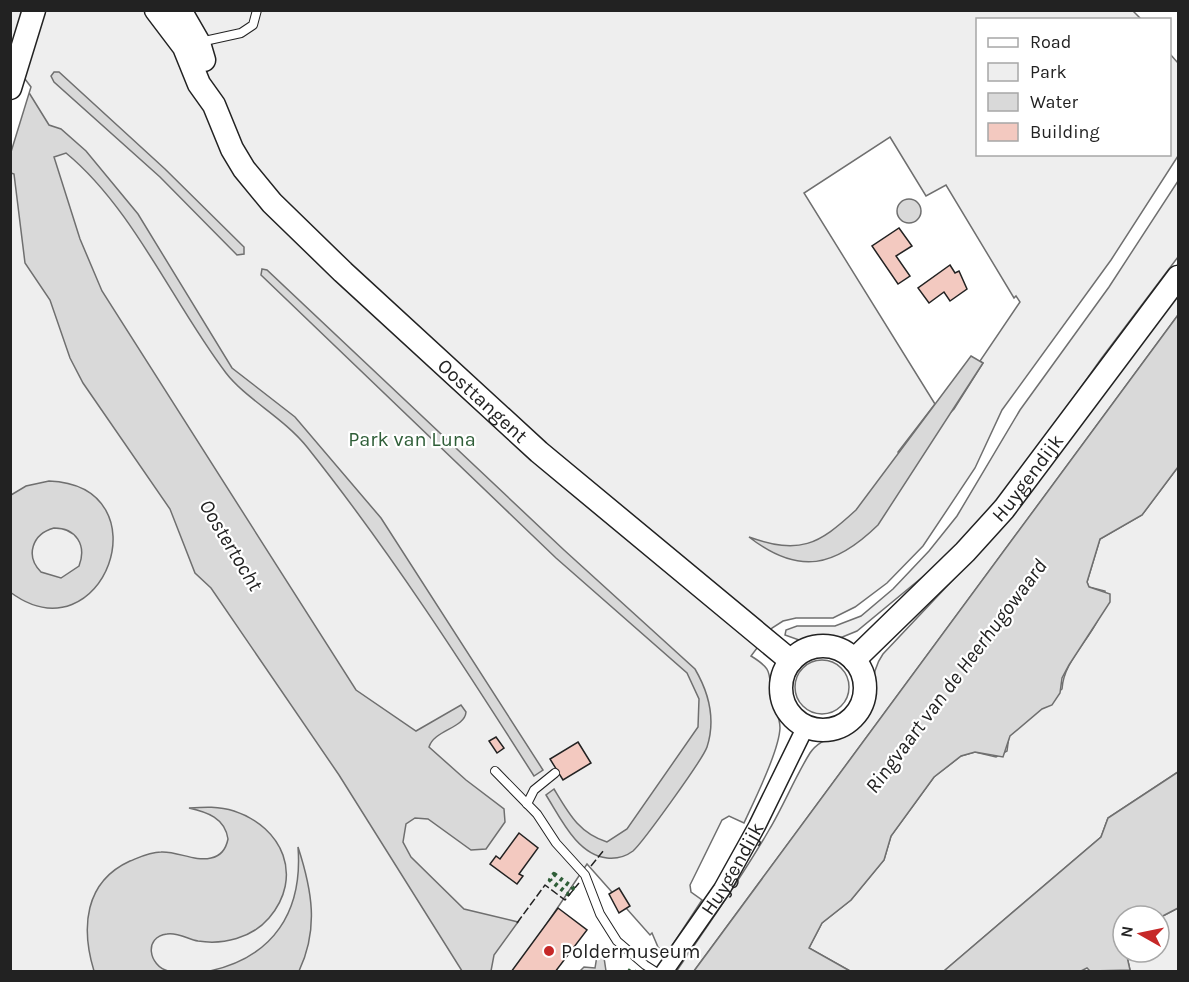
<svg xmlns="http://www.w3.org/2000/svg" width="1189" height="982" viewBox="0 0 1189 982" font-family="Karla,sans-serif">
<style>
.green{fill:#eee;stroke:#6f6f6f;stroke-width:1.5;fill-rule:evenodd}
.water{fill:#d9d9d9;stroke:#6f6f6f;stroke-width:1.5;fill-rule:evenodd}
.pier{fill:#fff;stroke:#6f6f6f;stroke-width:1.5}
.building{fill:#f3c9c0;stroke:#222;stroke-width:1.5}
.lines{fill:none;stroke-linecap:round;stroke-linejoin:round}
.lane-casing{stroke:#222;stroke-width:10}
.street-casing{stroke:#222;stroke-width:19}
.secondary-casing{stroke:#222;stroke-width:25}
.lane{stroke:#fff;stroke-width:8}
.street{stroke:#fff;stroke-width:16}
.secondary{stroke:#fff;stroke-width:22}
.hedge{stroke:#2f5e38;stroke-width:4.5;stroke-dasharray:3 4.5;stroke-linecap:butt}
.fence{stroke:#222;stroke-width:1.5;stroke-dasharray:8 3;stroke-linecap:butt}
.poi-dot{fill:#c62828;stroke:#fff;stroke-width:2}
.labels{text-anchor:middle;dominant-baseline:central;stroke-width:4.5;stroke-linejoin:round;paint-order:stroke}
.street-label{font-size:20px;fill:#222;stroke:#fff}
.park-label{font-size:20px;fill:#2f5e38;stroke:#fff}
.poi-label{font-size:20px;fill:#222;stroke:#fff;text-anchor:start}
.water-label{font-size:21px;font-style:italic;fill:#222;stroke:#fff}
</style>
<rect width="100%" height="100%" fill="#fff"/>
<g class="green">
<path d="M10,11H1133L1141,19L978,20V154H1170V54L1178,63V156L1111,260L1002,410L975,468L923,546L887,583L855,607L833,618H796L783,621L772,628L751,656C774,670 768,673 772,697C774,708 780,716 780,728C779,751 754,801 744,823L729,816L722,820L690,885L691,892L702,900L666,955L658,947L652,933L650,935L587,864L515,971H11ZM890,137L926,196L946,185L1014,298L1016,296L1020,302L980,361L983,363L954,409L902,459L898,452L935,404L804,193Z"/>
<path d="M1178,181V257L1101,359L1010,487L971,531L931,570L857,631L840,638L799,640L785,635L786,630L797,626H835L861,616L893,589L929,551L957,516L1020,410L1109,287Z"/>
<path d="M1178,290V315L694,971L676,972C708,925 741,879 769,830C784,805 795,777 810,753C823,733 850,738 864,714C876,694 868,675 883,654L983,548Z"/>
<path d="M1178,467V772L1108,818L1101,837L944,971H850L809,948L822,923L851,900L884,860L891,836L934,777L961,756L975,752L996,757L1007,751L1009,736L1062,689C1064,653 1106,630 1105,591L1089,587L1087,582L1100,539L1142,515Z"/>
<circle cx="822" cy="687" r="27"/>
<path d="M1178,908V971L1123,972L1130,970L1126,952H1159V918Z"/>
</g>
<g class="water">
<path d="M10,62L49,125L61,129L86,151L138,214L232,368L295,417L381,518L543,770L534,776C462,663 390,551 307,447C284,418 246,399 226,373C174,305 133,208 66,153L54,157L80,239L102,291L356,690L416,731L461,705L466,712C465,728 434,730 429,747L466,780L504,809L505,822L486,849L471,850L428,819L415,818L406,824L403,842L411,857L464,909L518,922L494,955L491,971H462L339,775L211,588L195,573L170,509L83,383L70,358L50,300L25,263L14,174L11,173Z"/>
<path d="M54,72H59L165,169L244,247V254L237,255L160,177L54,82L51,76Z"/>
<circle cx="909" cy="211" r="12"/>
<path d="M262,269L267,270L564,550L695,669C709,693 716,719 707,747C703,759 643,842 633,851C625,857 617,859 607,858C577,855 560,817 546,795L554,789C569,814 579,833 607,842L627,829L698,727L699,699L687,673L556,558L261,275Z"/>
<path d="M1178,315V467L1142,515L1100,539L1087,582L1089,587L1110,594V602L1069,665L1062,678L1060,693L1052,705L1042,709L1010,736L1003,757L975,752L961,756L934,777L891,836L884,860L851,900L822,923L809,948L850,971H694Z"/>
<path d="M971,356L983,363L878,525C835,567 799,576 749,537C800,555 818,545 856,510Z"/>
<path d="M49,481C167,486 103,661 10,592L11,495L26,486ZM54,528C76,528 87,545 79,566L61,578L41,572C25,556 32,534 54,528Z"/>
<path d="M1178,772V908L1159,918L1123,916V952H1126L1130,970L1090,971L1087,968L1079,972L944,971L1101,837L1108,818Z"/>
<path d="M189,808C204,807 219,806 234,811C283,827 304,877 269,918C252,938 223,945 198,941C188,939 177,932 167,934C143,937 149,966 168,971H94C81,928 84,882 130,861C140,857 150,852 161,852C177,851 195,862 211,858C221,856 226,849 228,839C225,818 207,812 189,808Z"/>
<path d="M298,847C312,890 319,929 299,971H210C273,957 303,912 298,847Z"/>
<path d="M598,950L603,951L606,971H580L584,967L595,968Z"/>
</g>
<path class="pier" d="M10,59L31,87L11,152Z"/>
<g class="building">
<path d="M899,228L912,246L896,256L910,276L898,284L872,246Z"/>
<path d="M950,265L955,273L959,271L967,289L950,301L944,292L929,303L918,288Z"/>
<path d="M496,737L504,748L497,753L489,741Z"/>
<path d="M578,742L591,763L563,780L550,759Z"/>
<path d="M519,833L538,848L519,874L523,876L517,884L490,864L496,856L500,859Z"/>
<path d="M619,888L630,906L619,913L609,894Z"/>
<path d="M558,908L587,930L555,972H511Z"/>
</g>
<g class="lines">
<defs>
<g id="lane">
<path d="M200,42L241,33L253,25L257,10"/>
<path d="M495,771L537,814L556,843L585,875L600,914L617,941L645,965L656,972"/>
<path d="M527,804L534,790L555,773"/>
</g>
<g id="street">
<path id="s1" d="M664,972L722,889L757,826L806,726"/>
</g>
<g id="secondary">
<path id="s2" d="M156,10L184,47L199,84L214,105L232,149L244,169L272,203L343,272L539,452L791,661"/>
<path d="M180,10L199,43L204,60"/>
<path d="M10,88L34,10"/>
<circle cx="823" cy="688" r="42"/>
<path id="s3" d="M854,660L965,552L1004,509L1178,277"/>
</g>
</defs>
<use href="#lane" class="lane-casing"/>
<use href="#street" class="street-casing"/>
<use href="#secondary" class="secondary-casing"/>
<use href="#lane" class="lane"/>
<use href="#street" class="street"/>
<use href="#secondary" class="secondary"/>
<g class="hedge">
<path d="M554,874L573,888L568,894L550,880Z"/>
<path d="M629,972L631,969L635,972"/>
</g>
<g class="fence">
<path d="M591,866L604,850"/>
<path d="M517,923L545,885L565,900L579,883"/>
</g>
</g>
<circle class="poi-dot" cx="549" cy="951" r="6"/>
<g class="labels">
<g class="street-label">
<text stroke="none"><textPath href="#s2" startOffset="516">Oosttangent</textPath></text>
<text stroke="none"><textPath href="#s3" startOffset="252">Huygendijk</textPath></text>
<text stroke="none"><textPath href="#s1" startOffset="124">Huygendijk</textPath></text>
</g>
<g class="park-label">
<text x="412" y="439">Park van Luna</text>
</g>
<g class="poi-label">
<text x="561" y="951">Poldermuseum</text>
</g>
<g class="water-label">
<text transform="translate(231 545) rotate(59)">Oostertocht</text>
<text transform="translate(956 676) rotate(-53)">Ringvaart van de Heerhugowaard</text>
</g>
</g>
<rect width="1189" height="982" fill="none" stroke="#222222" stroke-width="24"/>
<rect x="976" y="18" width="195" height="138" fill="#ffffff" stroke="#a7a7a7" stroke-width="1.5"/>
<rect x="988" y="38" width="30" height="9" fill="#ffffff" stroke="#a7a7a7" stroke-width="1.5"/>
<text x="1030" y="48" font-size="18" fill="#222222">Road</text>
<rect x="988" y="63" width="30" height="18" fill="#eeeeee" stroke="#a7a7a7" stroke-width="1.5"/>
<text x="1030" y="78" font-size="18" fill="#222222">Park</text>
<rect x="988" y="93" width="30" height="18" fill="#d9d9d9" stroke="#a7a7a7" stroke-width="1.5"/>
<text x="1030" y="108" font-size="18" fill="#222222">Water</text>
<rect x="988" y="123" width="30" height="18" fill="#f3c9c0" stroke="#a7a7a7" stroke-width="1.5"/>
<text x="1030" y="138" font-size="18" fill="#222222">Building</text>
<g transform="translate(1141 934) rotate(279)"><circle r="28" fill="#ffffff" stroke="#a7a7a7" stroke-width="1.5"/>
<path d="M0-4.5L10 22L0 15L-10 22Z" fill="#c62828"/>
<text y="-9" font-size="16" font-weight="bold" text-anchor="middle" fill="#222222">N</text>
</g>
</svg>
